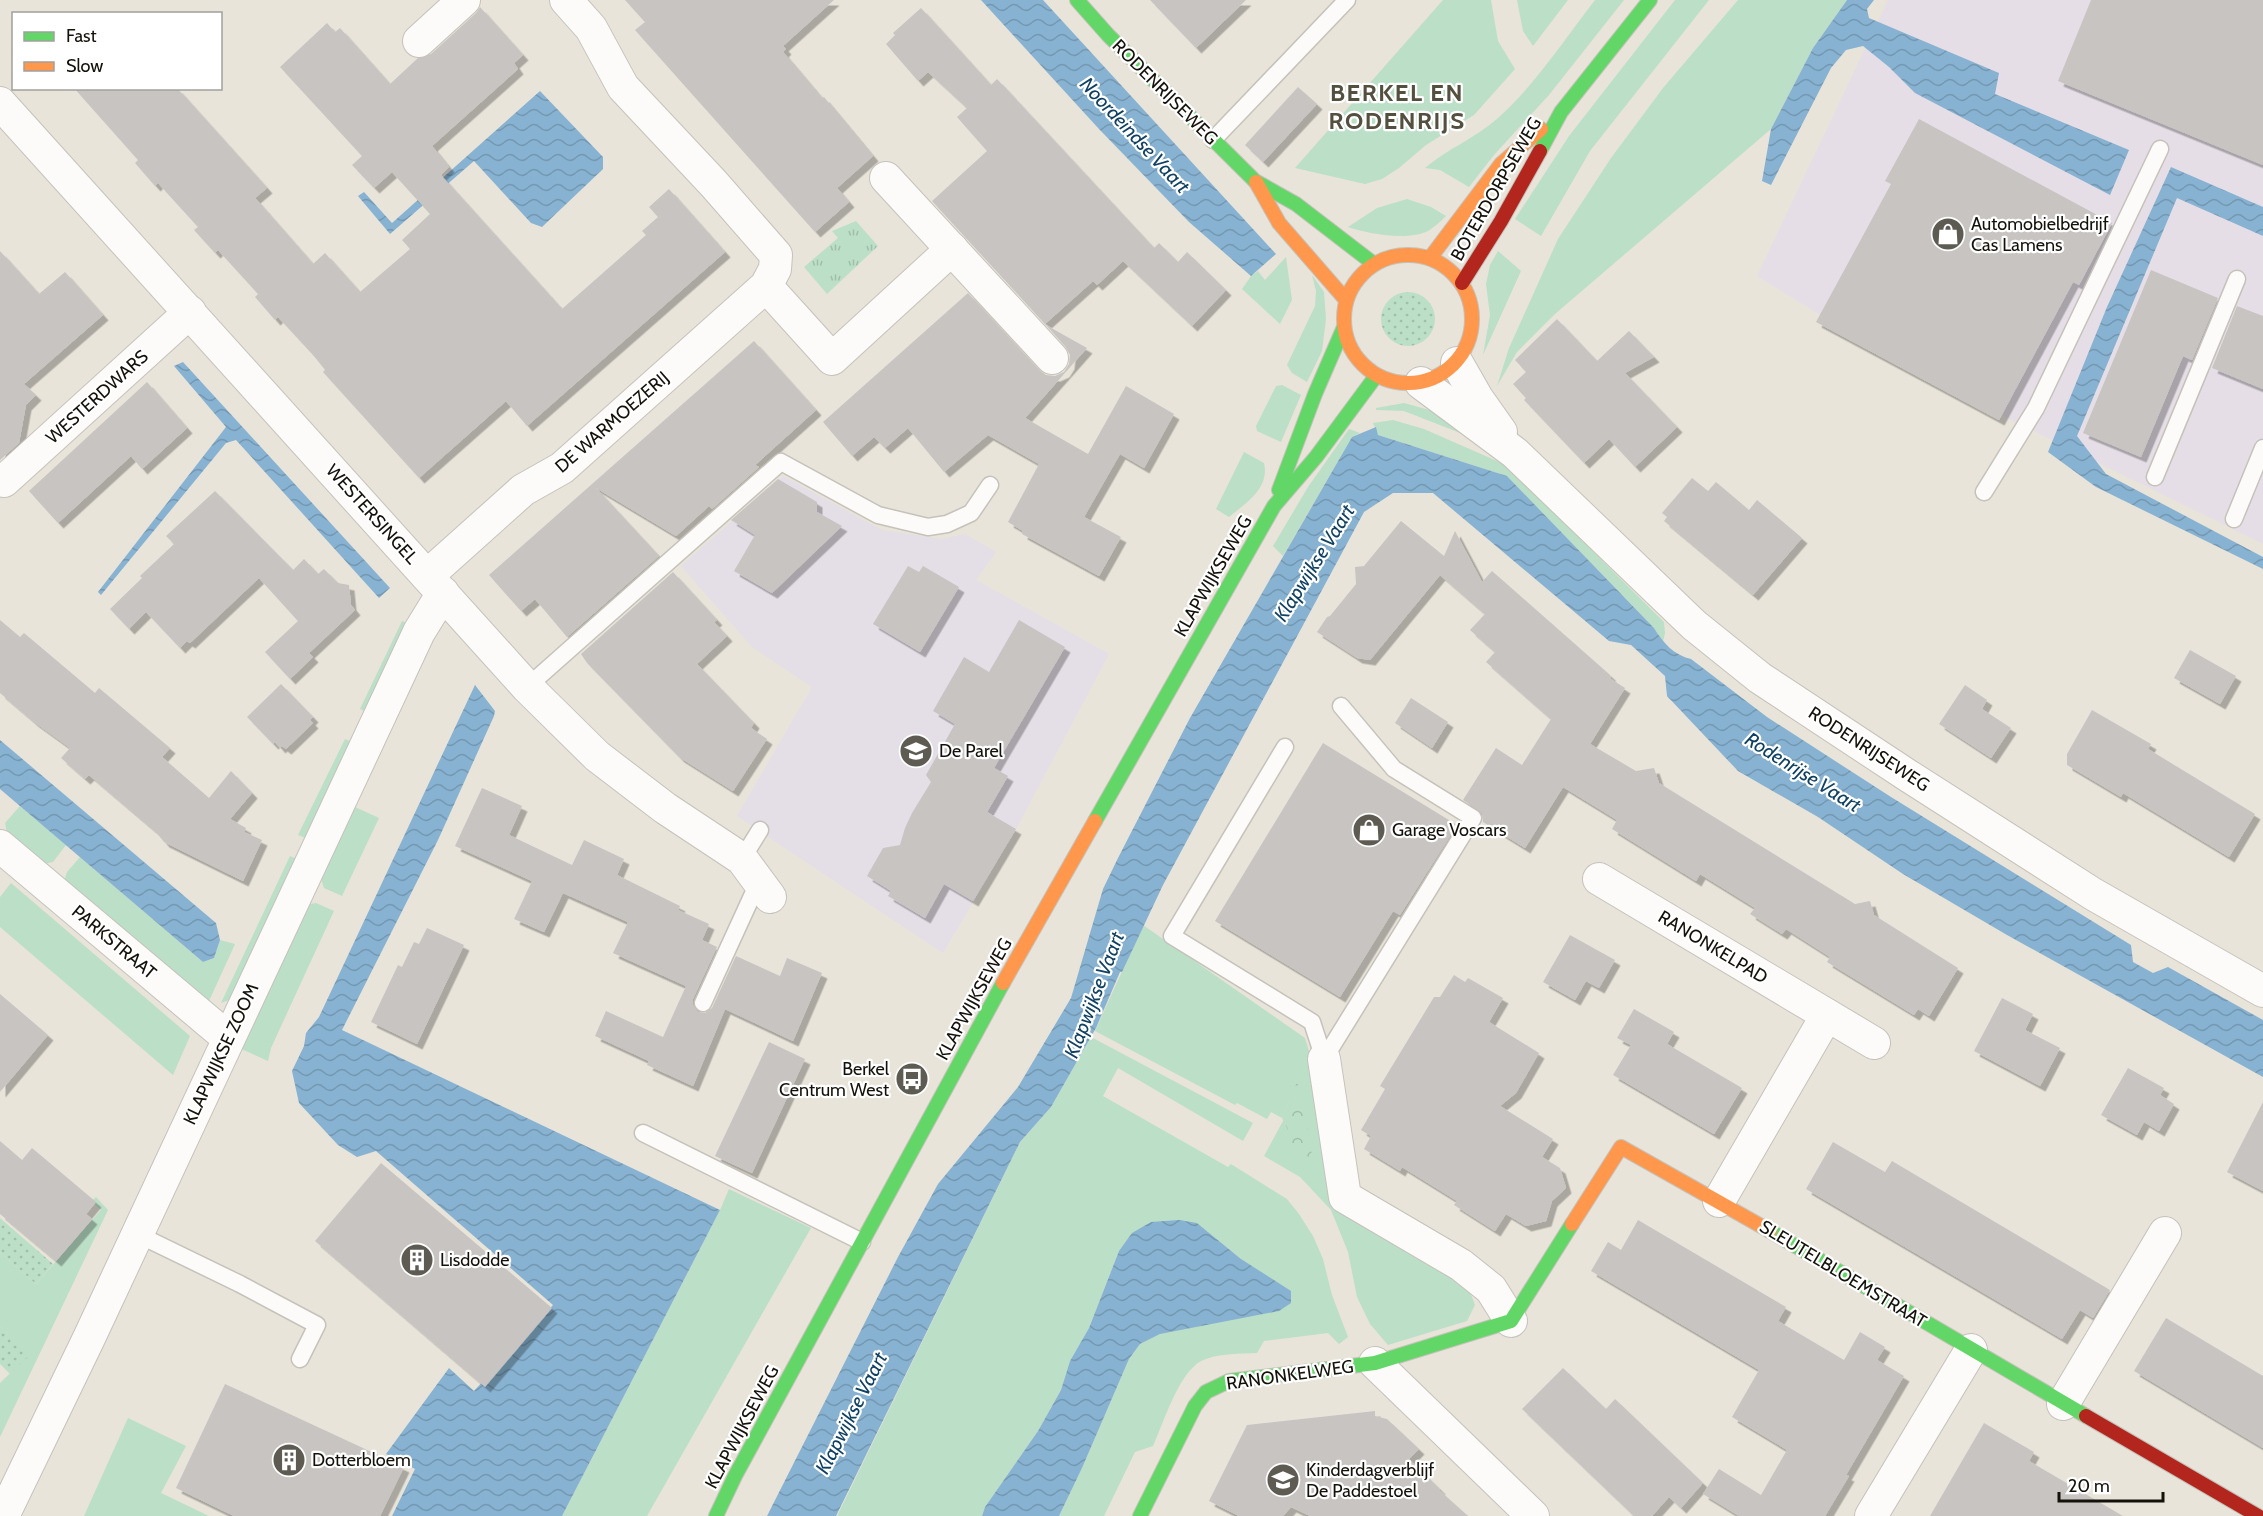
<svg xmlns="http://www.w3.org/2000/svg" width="2263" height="1516" viewBox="0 0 2263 1516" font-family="Cabin,sans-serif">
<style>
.commercial{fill:#e5dee6}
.education{fill:#e4dee6}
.grass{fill:#bcdfc8}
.forest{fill:url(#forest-crowns)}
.park{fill:url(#park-tufts)}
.garden{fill:url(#garden-dots)}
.water{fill:url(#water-waves)}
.building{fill:#c8c4c2;filter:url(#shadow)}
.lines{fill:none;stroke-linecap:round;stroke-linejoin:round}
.lane-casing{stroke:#c5c2ba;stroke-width:19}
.street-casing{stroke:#c5c2ba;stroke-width:34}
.fast-casing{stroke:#c5c2ba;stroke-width:16}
.slow-casing{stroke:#c5c2ba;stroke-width:16}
.jam-casing{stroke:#c5c2ba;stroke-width:16}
.lane{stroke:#fcfbf9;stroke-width:16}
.street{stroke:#fcfbf9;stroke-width:32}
.fast{stroke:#63d668;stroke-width:14}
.slow{stroke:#ff974d;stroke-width:14}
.jam{stroke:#b3261e;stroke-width:14}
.labels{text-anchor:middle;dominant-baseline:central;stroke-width:4.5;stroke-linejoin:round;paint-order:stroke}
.street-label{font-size:18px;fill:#13110a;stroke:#fff}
.poi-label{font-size:18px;fill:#13110a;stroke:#fff;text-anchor:start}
.water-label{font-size:20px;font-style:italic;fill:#104162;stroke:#fff}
.district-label{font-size:24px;font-weight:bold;letter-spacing:1.5px;fill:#54503f;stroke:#fff}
</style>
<defs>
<pattern id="forest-crowns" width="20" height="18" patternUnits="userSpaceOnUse" patternTransform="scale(1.5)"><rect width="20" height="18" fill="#bcdfc8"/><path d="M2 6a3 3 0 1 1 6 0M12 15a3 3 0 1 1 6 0" fill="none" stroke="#a1beaa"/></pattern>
<pattern id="park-tufts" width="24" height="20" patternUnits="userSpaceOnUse" patternTransform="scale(1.5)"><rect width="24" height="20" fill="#bcdfc8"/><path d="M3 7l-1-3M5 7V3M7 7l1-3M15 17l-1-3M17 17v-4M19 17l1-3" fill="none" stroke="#a1beaa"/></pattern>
<pattern id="garden-dots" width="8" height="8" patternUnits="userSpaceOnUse" patternTransform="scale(1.5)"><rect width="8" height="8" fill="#bcdfc8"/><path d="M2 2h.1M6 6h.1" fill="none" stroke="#a1beaa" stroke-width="1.8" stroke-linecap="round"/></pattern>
<pattern id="water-waves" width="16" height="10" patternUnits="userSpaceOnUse" patternTransform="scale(1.5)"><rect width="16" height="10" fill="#87b2d1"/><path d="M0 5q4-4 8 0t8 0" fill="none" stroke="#7498b2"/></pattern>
<filter id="shadow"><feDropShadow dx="5.5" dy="5.5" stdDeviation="0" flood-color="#0004"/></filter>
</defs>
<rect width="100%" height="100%" fill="#e8e4da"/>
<path class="commercial" d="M1888,0H2263V544L1910,370L1757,276Z"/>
<path class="education" d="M783,476L882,530L942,539L965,534L996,552L976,580L1109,654L1016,829L943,953L737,816L812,687L752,647L681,566Z"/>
<g class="grass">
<path d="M1443,0H1491L1498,41L1515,69L1474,115L1426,145L1399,168L1382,179L1365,184L1295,168Z"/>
<path d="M1517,0H1568L1533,46L1523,31Z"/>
<path d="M1595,0H1624L1549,95L1494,155L1469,187L1440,170L1425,168C1447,149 1476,138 1498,118C1535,85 1564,40 1595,0Z"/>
<path d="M1675,0H1709L1590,151L1541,236L1515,219L1569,136Z"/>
<path d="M1738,0H1847L1813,48L1771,129L1555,314L1517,352L1497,386L1509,348L1558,239L1611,158L1663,88Z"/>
<path d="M1407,199L1431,207L1446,216C1441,221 1434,227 1428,231C1408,241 1368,234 1348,227L1377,208Z"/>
<path d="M1498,251L1521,271L1483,355L1490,315L1486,284L1490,265Z"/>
<path d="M1286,257L1292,300L1280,324L1242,289L1251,276L1258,271L1265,280Z"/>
<path d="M1312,275L1324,292L1326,319L1322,351L1307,382L1292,373L1287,365L1315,306L1316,291Z"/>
<path d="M1282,385L1301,395L1281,442L1257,431L1256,426L1276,386Z"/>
<path d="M1404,403L1433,411L1478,440L1404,411L1376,410V408Z"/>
<path d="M1393,420L1424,429L1506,465L1664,622L1665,633L1663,642L1654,628L1507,476L1378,435L1373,423Z"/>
<path d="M1349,429L1360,433L1352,437L1283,556L1273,546L1308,487Z"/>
<path d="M1244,452L1264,463C1270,488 1246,503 1229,517L1216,509Z"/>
<path d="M402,621L411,625L369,713L360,709Z"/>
<path d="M345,739L354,743L308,839L298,835Z"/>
<path d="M20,806L66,845L53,862L43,864L7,833L5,823Z"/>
<path d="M355,807L379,818L342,896L324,888L320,876L350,810Z"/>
<path d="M290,856L299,860L237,991L229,1000L221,1003Z"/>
<path d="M80,857L203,962L214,958L220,940L235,944L209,1001L198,998L64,881L67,872Z"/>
<path d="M11,883L190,1036L173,1075L0,927V897Z"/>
<path d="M316,903L334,911L271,1048L268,1061L239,1048L305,905Z"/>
<path d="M1143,925L1305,1038L1312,1061L1334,1204L1466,1281L1475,1305L1467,1321L1388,1345L1370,1324L1357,1297L1348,1252L1331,1210L1300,1177L1264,1156L1284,1119L1287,1128L1297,1083L1282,1118L1271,1112L1267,1119L1237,1103L1235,1105L1095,1031Z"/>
<path d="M1091,1037L1253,1123L1243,1141L1118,1068L1103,1096L1228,1167L1231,1164L1287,1199L1299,1214L1313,1236L1323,1259L1332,1295L1348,1337L1339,1344L1328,1333L1264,1341L1257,1353C1239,1354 1217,1353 1201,1361C1178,1374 1164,1422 1153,1446L1135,1452L1104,1516H1059L1082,1468L1129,1359L1140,1344L1160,1334L1241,1259L1197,1223L1119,1251L1089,1328L1070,1361L1061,1390L1038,1431L985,1507L982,1516H837L1020,1142L1051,1107Z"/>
<path d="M729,1189L811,1228L647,1516H562L720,1210Z"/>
<path d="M96,1197L108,1210L0,1437V1383L27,1357L0,1326V1252L36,1284L101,1210L92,1201Z"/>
<path d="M128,1418L186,1446L161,1493L209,1516H84Z"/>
</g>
<path class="forest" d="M1297,1082L1302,1099L1313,1161L1307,1168L1293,1158L1287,1128L1282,1118Z"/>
<path class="park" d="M856,221L878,246L827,294L804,267L838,238L832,231Z"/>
<g class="garden">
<circle cx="1408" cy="319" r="27"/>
<path d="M0,1218L53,1264L36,1284L0,1252Z"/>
<path d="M0,1326L28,1357L10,1374L0,1364Z"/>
</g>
<g class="water">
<path d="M981,0H1043L1276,254L1251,276L1189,222L1099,129Z"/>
<path d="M1847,0H1874L1867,9L1869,18L1999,73L1995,94L2129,150L2110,195L1915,93L1889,67L1863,46L1846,50L1831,68L1771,185L1762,181L1771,129L1813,48Z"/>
<path d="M540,91L603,157V169L542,227L531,223L474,161L390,234L358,196L364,192L392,223Z"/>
<path d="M2171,167L2263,207V236L2177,198L2077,436L2106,474L2263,557V569L2096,487L2048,452L2107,307Z"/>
<path d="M183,362L390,588L379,598L236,440L226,443L101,595L98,592L226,427L174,366Z"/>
<path d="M1376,427L1378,435L1507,476L1654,628C1663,643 1674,655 1691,659L1767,717L1891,797L2131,945L2133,962L2153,973L2168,967L2263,1020V1077L2007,935L1903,874L1818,817L1738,771L1667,696L1665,676L1631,645L1609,641L1433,493H1393L1364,512L1163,885L1122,972H1120L1096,1028L1051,1107L1020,1142L836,1516H767L898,1257L938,1184L1018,1087L1071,998L1103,889L1118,858L1190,718L1352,437Z"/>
<path d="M475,685L495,711L494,716L438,840L342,1030L720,1210L562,1516H392L415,1469L386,1454L449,1368L474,1391L553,1305L376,1151L357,1157L338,1145L299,1103L292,1071L304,1046L306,1033L319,1017Z"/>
<path d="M0,740L216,923L220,940L214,958L203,962L0,789Z"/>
<path d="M1179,1220L1197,1223L1241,1259L1291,1291V1303L1279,1311L1160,1334L1140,1344L1129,1359L1082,1468L1059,1516H982L985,1507L1038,1431L1061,1390L1070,1361L1089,1328L1119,1251L1132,1233L1151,1222Z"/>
</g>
<g class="building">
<path d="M625,0H834L783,46L786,49L783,52L822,98L824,97L873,156L837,188L849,202L815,232L635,30L645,22Z"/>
<path d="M1150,0H1246L1196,48Z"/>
<path d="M2091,0H2263V165L2058,81Z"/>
<path d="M480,7L523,55L514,63L518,69L432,146L449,167L441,175L562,309L646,235L642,231L658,217L649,207L669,189L725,252L527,426L506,401L419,478L323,372L325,370L314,356L278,317L275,320L255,297L258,294L218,250L215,253L194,230L198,227L158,183L155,186L135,163L138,160L74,88H177L267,188L255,198L313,264L325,253L360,292L410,249L402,240L430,214L392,172L374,188L352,165L362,156L280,67L327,23L335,32L340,28L390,84L418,58L431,54L476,13Z"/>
<path d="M921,8L991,85L997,79L1154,248L1159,243L1178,262L1187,252L1226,290L1192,326L1123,261L1097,285L1093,281L1045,324L932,201L987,151L957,117L967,108L928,72L918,81L886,44L895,35L893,33Z"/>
<path d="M1298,87L1317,104L1263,162L1245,145Z"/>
<path d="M1919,119L2112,223L2079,285L2073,282L1999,420L1816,322L1891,184L1885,181Z"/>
<path d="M0,251L39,294L65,272L103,315L24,384L36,395L26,405L19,443L0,460Z"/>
<path d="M2151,270L2218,298L2192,360L2183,356L2141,457L2083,433Z"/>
<path d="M968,293L1039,370L1046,375L1055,376L1064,372L1069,364L1070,355L1065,346L1046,325L1087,348L1025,418L1088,454L1126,386L1174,414L1144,468L1120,454L1084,517L1121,537L1099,576L1022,534L1023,531L1008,522L1039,464L988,435L944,472L908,428L885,448L874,437L852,456L823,422Z"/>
<path d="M2237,306L2263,316V389L2212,368Z"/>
<path d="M1557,319L1597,361L1629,331L1654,357L1625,373L1677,427L1635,467L1609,439L1584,463L1524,400L1526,398L1513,384L1526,372L1515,360Z"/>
<path d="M754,341L816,410L755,465L759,467L712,509L709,506L676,536L596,488L659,556L567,637L535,599L521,611L489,575Z"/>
<path d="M147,382L187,428L142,469L131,456L58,523L29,491Z"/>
<path d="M1692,478L1708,491L1716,482L1749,510L1757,500L1802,538L1753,595L1664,521L1667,517L1662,513Z"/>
<path d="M778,479L817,502V512L842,526L772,593L734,571L755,535L731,520Z"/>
<path d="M215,491L293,570L304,559L318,574L324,569L338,583L349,585L351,605L355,610L309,653L313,657L290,679L265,652L298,621L259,578L190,643L187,641L180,648L146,612L129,629L110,609L142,578L140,576L174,544L166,536Z"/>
<path d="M1401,521L1444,556L1455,531L1482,582L1492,571L1610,675L1611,679L1625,688L1590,744L1636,771L1654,768L1659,783L1855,904L1870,901L1874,915L1958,968L1929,1016L1918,1009L1914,1015L1827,962L1830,957L1786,929L1782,934L1750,914L1755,908L1700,874L1696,881L1612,829L1617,820L1563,787L1525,848L1483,822L1482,813L1463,800L1496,748L1522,765L1551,719L1486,662L1495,652L1470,630L1485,614L1440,575L1370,660L1357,658L1317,632L1327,617L1330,616L1356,584L1355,567L1364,566Z"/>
<path d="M908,566L919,572L923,566L959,587L920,652L873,624Z"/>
<path d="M673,572L717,620L714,622L727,636L697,664L754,723L751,728L767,739L733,791L679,757L587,663L581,654Z"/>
<path d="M0,620L20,637L24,633L95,693L99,688L170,748L162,757L209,798L231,771L252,793L230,819L246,828L244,832L262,840L243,881L164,842L156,832L89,775L85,779L61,758L70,748L34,722L0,693Z"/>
<path d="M1019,620L1065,647L994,768L1008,776L987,812L1016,829L973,901L944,884L925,918L888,896L891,891L867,876L883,848L900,845L905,828L912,813L931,782L926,775L955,724L933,711L964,657L989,672Z"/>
<path d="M2190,650L2236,676L2220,704L2174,678Z"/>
<path d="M281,684L313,717L310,720L313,723L286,749L282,746L280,748L275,742L273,744L247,717Z"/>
<path d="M1965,685L1987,700L1982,709L2011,728L1991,758L1939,724Z"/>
<path d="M1411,698L1448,722L1432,748L1395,723Z"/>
<path d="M2092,710L2151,744L2148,749L2255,814L2229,857L2123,793L2121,797L2067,765V754Z"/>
<path d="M1323,743L1457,825L1400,915L1393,911L1340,997L1215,921Z"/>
<path d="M482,788L522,806L509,835L572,865L584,840L624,859L617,875L680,906L678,910L709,924L702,940L717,947L693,999V1005L698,1012L705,1013L712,1008L736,956L780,976L787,958L822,973L793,1041L725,1009L693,1086L647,1065L649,1061L595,1036L606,1011L663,1037L686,986L613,953L628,922L563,893L544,932L514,919L532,881L455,846Z"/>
<path d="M427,928L464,945L417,1044L371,1022L398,965L402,967L414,942L419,944Z"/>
<path d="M1570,935L1615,960L1599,988L1586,981L1575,1000L1543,982Z"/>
<path d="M1454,975L1465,982L1468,978L1503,998L1489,1022L1539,1053L1516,1093L1500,1106L1553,1139L1542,1157L1560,1168L1566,1188L1552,1201L1546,1221L1526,1226L1506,1214L1495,1231L1454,1205L1457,1201L1402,1167L1400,1171L1364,1149L1371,1136L1361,1130L1385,1089L1380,1086L1434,997H1440Z"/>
<path d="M0,994L48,1035L0,1092Z"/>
<path d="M2002,998L2033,1014L2025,1030L2060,1048L2040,1086L1974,1051Z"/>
<path d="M1634,1009L1674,1032L1667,1044L1742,1088L1714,1134L1613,1075L1631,1045L1617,1038Z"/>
<path d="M769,1042L805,1059L752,1173L715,1156Z"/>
<path d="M2128,1068L2164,1088L2160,1095L2174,1104L2159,1131L2144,1122L2137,1135L2101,1115Z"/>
<path d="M2263,1102V1191L2227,1172Z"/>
<path d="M0,1141L22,1160L32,1148L96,1202L86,1214L92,1219L56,1261L0,1214Z"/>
<path d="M1833,1142L1885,1172L1892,1161L2110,1290L2093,1318L2080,1310L2062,1339L1806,1189Z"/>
<path d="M381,1163L552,1308L485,1387L315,1241Z"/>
<path d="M1638,1220L1786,1307L1778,1321L1844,1360L1860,1332L1885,1347L1877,1360L1904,1376L1846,1475L1849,1476L1825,1516H1739L1703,1494L1719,1469L1761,1495L1787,1450L1732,1417L1759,1370L1591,1271L1608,1242L1621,1250Z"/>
<path d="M2166,1318L2263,1376V1448L2134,1371Z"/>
<path d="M1563,1368L1606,1409L1615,1399L1703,1483L1681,1508L1669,1497L1652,1516H1634L1522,1409Z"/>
<path d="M225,1384L404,1467L380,1516H234L176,1488Z"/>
<path d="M1375,1411V1416L1387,1419L1419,1449L1409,1459L1440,1489L1439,1490L1468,1516H1310L1291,1507L1283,1516H1239L1209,1501L1247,1425Z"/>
<path d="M1984,1423L2034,1452L2029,1461L2123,1516H1930Z"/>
</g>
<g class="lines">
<defs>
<g id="lane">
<path d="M1213,140L1347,0"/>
<path d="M2155,477L2237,279"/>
<path d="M1984,492L2036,408L2160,149"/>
<path d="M2234,519L2263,448"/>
<path d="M527,687L781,462L878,515L928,527L947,524L971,513L990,485"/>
<path d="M1285,747L1172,936L1312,1022L1324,1059"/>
<path d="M742,859L760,830"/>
<path d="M703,1003L758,883"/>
<path d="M1324,1059L1473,818L1394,769L1341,706"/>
<path d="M643,1133L862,1242"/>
<path d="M137,1234L240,1284L317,1325L300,1359"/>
</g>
<g id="street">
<path d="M419,41L464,0"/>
<path d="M0,103L527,687L597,756L665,808L742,859L770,897"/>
<path d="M886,178L1052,358"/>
<path d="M766,286L832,359L952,249"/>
<path d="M1457,363L1477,398L1501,432"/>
<path d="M1421,383L1515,453L1694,625L1760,678L1907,775L2093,894L2263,991"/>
<path d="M4,481L190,312"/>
<path d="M427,576L523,490L562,468L766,286L775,269L776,255L714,184L623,87L591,28L566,0"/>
<path d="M0,846L228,1038"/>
<path d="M1599,879L1874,1043"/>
<path d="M1324,1059L1345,1197L1461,1265L1491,1289L1511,1321"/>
<path d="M1719,1201L1827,1015"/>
<path d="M1375,1363L1533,1516"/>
<path d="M2063,1404L2165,1233"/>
<path d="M3,1516L89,1338L419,632L443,593"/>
<path d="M1871,1516L1971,1350"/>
</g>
<g id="fast">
<path d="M1077,0L1108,35L1255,181L1296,204L1374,264"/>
<path d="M1540,151L1561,112L1650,0"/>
<path d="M1279,490L1315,394L1344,327"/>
<path d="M1095,821L1274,506L1316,457L1376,376"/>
<path d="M1770,1231L2086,1416"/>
<path d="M716,1516L735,1476L1003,983"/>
<path d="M1140,1516L1195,1406L1206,1392L1229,1381L1375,1363L1511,1321L1572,1224"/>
</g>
<g id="slow">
<path d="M1256,182L1279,223L1346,300"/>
<circle cx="1408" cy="319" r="64"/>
<path d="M1430,258L1501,164L1541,129"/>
<path d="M1003,983L1095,821"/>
<path d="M1572,1224L1621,1147L1770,1231"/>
</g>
<g id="jam">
<path d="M1462,283L1501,221L1540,151"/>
<path d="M2086,1416L2258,1516"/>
</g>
</defs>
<use href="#lane" class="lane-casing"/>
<use href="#street" class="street-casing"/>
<use href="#fast" class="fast-casing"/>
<use href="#slow" class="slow-casing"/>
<use href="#jam" class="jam-casing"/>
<use href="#lane" class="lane"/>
<use href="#street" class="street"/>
<use href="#fast" class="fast"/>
<use href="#slow" class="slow"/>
<use href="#jam" class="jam"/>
</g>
<defs>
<symbol id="shop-disc" viewBox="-11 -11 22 22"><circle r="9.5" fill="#5e5b53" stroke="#fff"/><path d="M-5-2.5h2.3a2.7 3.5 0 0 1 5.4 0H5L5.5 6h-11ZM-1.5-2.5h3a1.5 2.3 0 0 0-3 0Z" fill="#fff"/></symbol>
<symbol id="school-disc" viewBox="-11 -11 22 22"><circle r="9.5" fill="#5e5b53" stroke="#fff"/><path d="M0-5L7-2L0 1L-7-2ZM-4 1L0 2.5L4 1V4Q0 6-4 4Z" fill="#fff"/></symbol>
<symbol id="bus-disc" viewBox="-11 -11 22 22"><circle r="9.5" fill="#5e5b53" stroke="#fff"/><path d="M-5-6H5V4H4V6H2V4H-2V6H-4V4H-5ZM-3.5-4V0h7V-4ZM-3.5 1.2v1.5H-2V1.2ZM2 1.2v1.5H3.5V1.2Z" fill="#fff"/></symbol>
<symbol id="building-disc" viewBox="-11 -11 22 22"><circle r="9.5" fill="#5e5b53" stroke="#fff"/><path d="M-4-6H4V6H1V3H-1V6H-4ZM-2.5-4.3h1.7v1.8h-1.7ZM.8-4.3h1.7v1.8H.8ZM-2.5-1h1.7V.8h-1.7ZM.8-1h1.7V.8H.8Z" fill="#fff"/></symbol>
</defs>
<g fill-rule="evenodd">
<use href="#shop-disc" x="1929" y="215" width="38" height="38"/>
<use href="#school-disc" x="897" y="732" width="38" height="38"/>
<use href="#shop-disc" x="1350" y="811" width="38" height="38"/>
<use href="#bus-disc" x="893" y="1060" width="38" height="38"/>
<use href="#building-disc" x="398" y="1241" width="38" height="38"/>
<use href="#building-disc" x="270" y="1441" width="38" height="38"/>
<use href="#school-disc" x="1264" y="1461" width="38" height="38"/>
</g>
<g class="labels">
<g class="street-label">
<text transform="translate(1165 92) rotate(45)">RODENRIJSEWEG</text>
<text transform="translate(1496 189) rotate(-60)">BOTERDORPSEWEG</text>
<text transform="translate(97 397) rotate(-42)">WESTERDWARS</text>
<text transform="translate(612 422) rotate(-41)">DE WARMOEZERIJ</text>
<text transform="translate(372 514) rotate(48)">WESTERSINGEL</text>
<text transform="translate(1213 576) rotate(-60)">KLAPWIJKSEWEG</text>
<text transform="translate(1869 749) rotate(33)">RODENRIJSEWEG</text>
<text transform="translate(114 942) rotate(40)">PARKSTRAAT</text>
<text transform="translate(1713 947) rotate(31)">RANONKELPAD</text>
<text transform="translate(974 999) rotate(-61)">KLAPWIJKSEWEG</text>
<text transform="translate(221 1054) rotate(-65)">KLAPWIJKSE ZOOM</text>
<text transform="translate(1843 1274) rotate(31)">SLEUTELBLOEMSTRAAT</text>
<text transform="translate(1290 1375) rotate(-8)">RANONKELWEG</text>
<text transform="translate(742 1427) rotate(-62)">KLAPWIJKSEWEG</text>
</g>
<g class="poi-label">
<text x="1971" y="224">Automobielbedrijf<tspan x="1971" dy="21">Cas Lamens</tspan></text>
<text x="939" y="751">De Parel</text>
<text x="1392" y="830">Garage Voscars</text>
<text x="889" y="1069" text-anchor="end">Berkel<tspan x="889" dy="21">Centrum West</tspan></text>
<text x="440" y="1260">Lisdodde</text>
<text x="312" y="1460">Dotterbloem</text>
<text x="1306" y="1470">Kinderdagverblijf<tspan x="1306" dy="21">De Paddestoel</tspan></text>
</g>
<g class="water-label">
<text transform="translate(1135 135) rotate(47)">Noordeindse Vaart</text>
<text transform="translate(1314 563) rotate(-58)">Klapwijkse Vaart</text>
<text transform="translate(1803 772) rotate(32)">Rodenrijse Vaart</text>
<text transform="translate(1094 995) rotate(-69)">Klapwijkse Vaart</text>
<text transform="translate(851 1413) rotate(-63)">Klapwijkse Vaart</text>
</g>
<g class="district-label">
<text x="1397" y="92">BERKEL EN<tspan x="1397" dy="28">RODENRIJS</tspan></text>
</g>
</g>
<rect x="12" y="12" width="210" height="78" fill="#ffffff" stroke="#a1a09d" stroke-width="1.5"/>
<rect x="24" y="32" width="30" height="9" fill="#63d668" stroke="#a1a09d" stroke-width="1.5"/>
<text x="66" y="42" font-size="18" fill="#13110a">Fast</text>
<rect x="24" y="62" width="30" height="9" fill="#ff974d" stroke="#a1a09d" stroke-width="1.5"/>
<text x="66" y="72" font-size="18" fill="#13110a">Slow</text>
<path d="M2059 1492v9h104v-9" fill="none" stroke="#13110a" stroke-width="3"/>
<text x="2068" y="1492" font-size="18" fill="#13110a" stroke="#ffffff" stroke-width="4.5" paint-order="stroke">20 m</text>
</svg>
